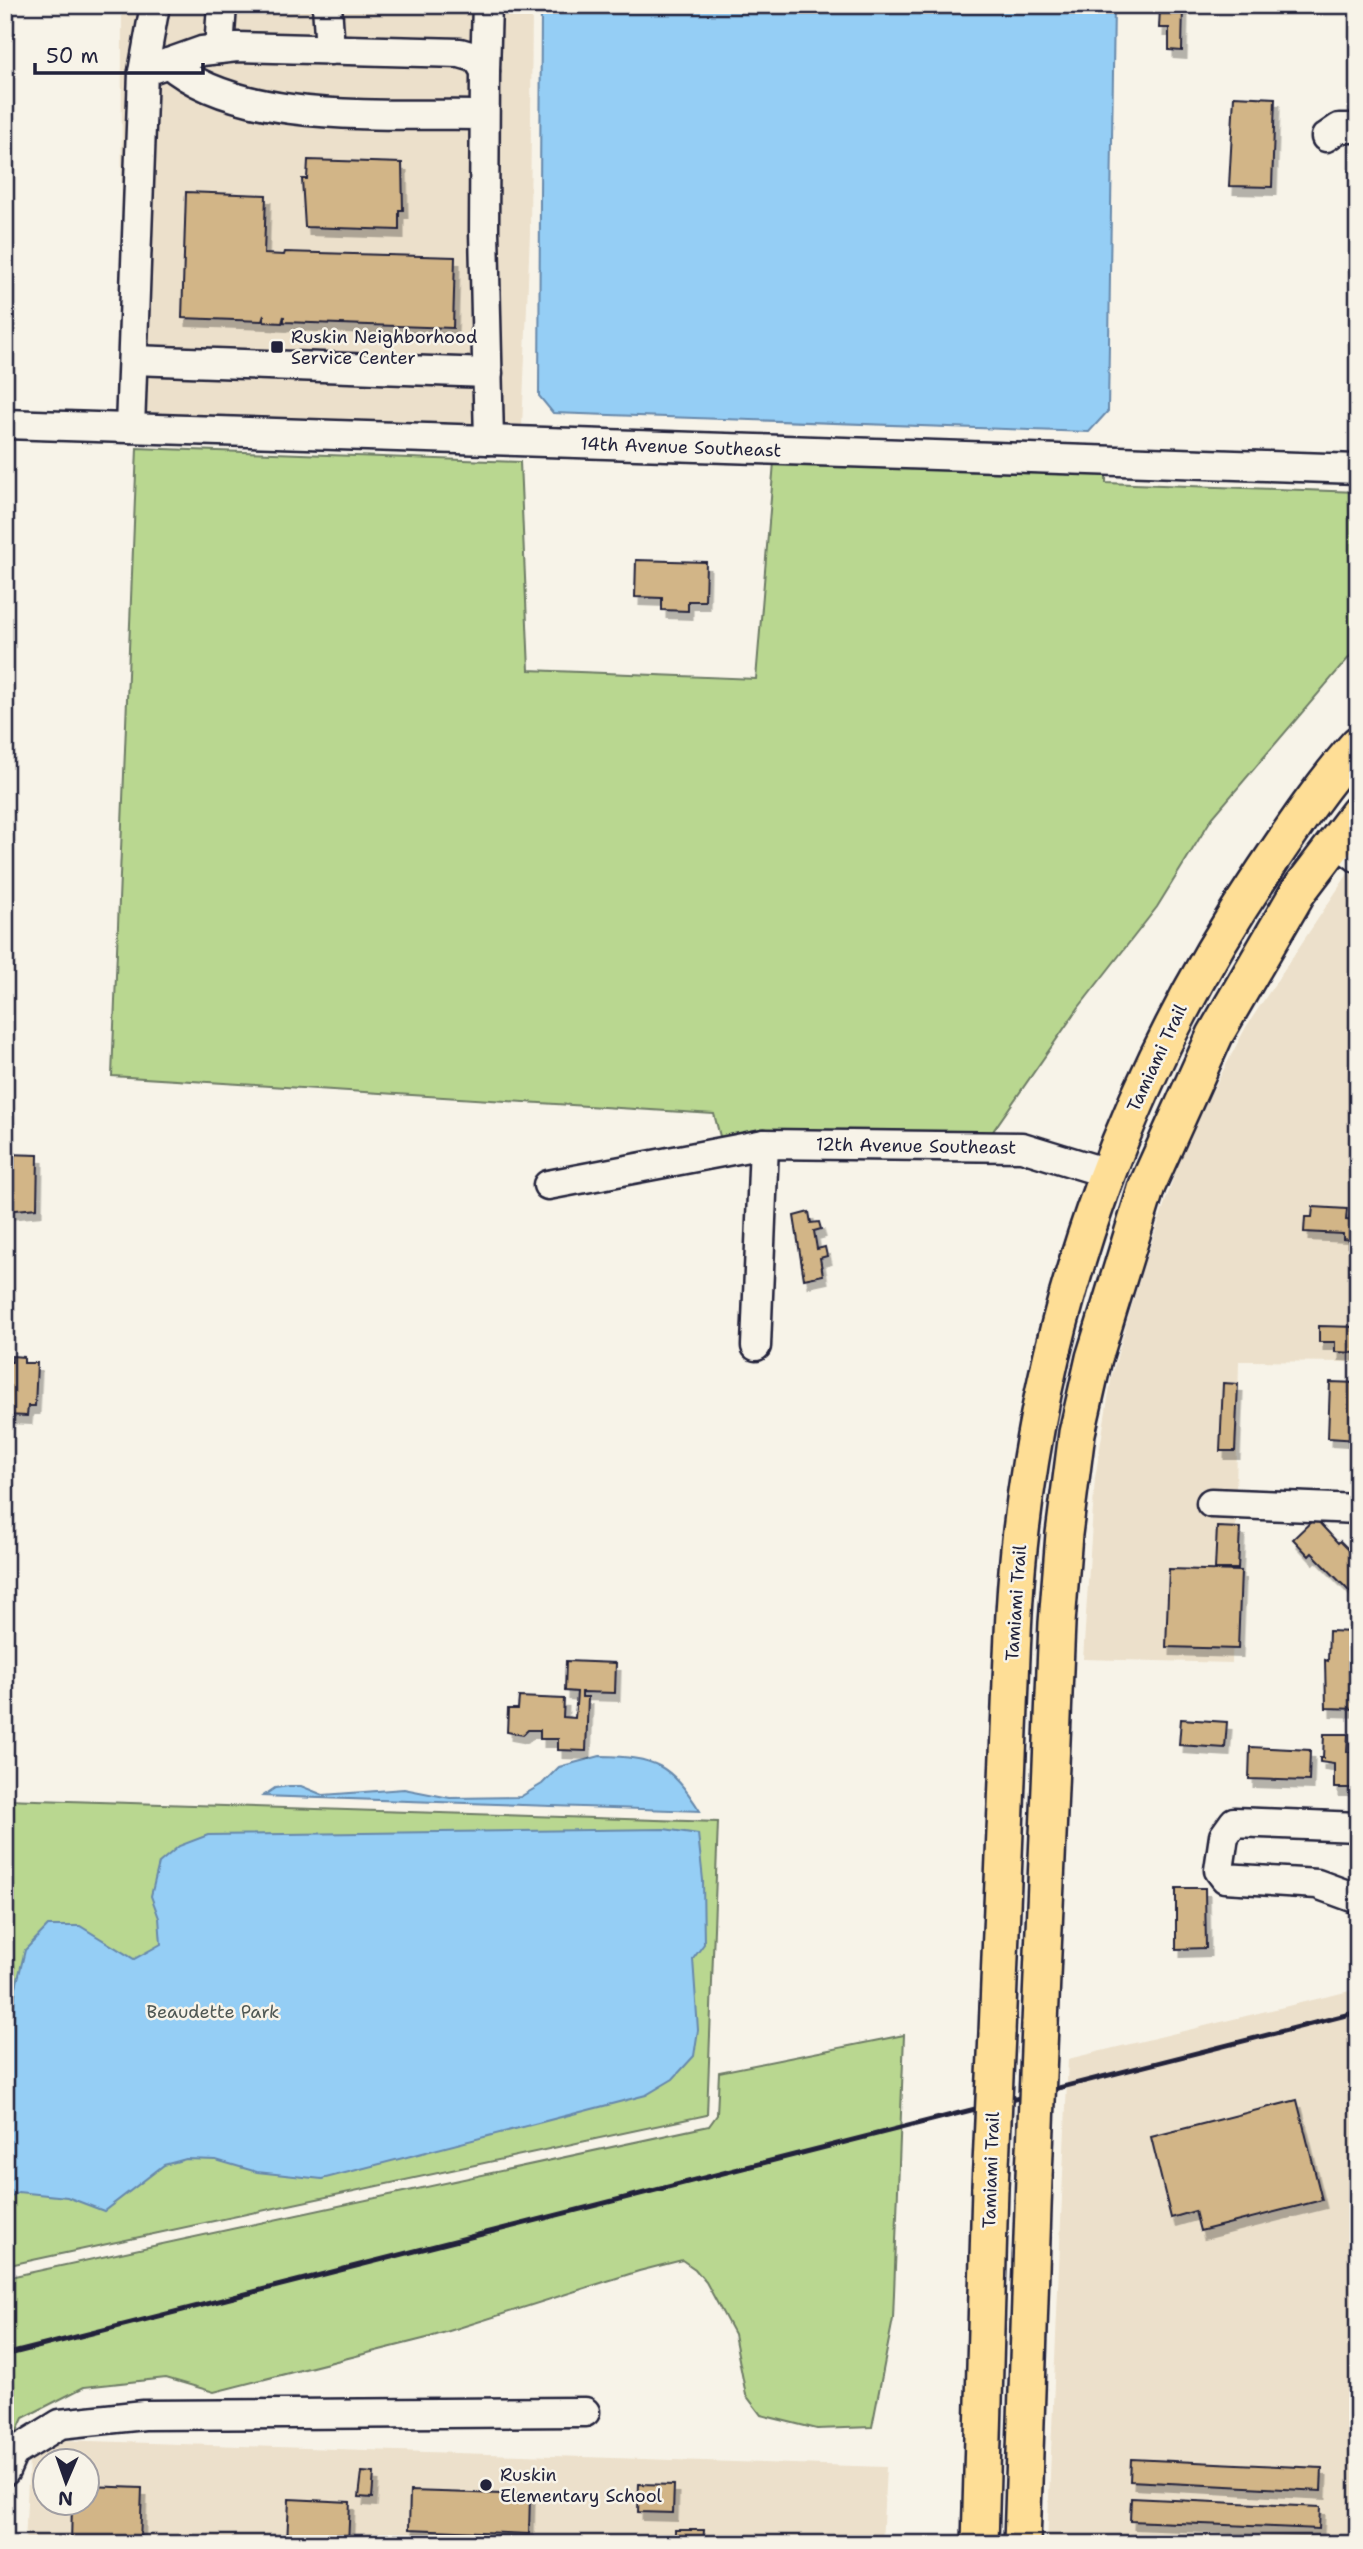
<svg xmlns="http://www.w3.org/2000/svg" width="1363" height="2549" viewBox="0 0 1363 2549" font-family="'Shantell Sans',sans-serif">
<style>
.built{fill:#ece0cb;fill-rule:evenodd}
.green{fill:#b9d790;stroke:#6e7c66;stroke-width:2}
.water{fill:#95cef5;stroke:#6789ab;stroke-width:2}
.building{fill:#d2b587;stroke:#22223b;stroke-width:2;filter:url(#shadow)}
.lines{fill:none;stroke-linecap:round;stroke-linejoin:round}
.minor-casing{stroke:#22223b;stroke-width:33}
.major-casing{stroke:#22223b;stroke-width:40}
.minor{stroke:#f7f3e8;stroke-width:28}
.major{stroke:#fede96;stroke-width:35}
.rail{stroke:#22223b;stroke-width:5}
.major-bridge-casing{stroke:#22223b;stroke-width:40;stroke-linecap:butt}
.major-bridge{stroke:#fede96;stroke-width:35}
.poi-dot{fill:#22223b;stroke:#f7f3e8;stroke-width:2.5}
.labels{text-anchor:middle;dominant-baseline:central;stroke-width:5;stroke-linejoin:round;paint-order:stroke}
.poi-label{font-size:18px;fill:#22223b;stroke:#f7f3e8;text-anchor:start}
.street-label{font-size:18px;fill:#22223b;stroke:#f7f3e8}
.park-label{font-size:18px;fill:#4f5854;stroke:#f7f3e8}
</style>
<defs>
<filter id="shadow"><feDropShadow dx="4.5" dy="8" stdDeviation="0" flood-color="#0004"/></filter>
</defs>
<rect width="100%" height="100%" fill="#f7f3e8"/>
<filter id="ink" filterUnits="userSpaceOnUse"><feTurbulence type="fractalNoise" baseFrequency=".0143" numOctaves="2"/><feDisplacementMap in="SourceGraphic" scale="14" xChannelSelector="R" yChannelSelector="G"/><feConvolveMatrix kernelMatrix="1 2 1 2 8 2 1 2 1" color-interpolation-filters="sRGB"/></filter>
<g filter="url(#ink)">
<g class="built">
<path d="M122,5H532L530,233L522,428L121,414Z"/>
<path d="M1351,869L1358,874V1362L1239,1361L1236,1491L1200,1489L1199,1515L1236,1517L1232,1663L1083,1659L1095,1478L1112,1374L1143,1267L1186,1141L1246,1027Z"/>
<path d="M1358,1989V2544H1047L1068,2059Z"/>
<path d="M30,2439L886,2467L882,2544H25ZM46,2462H88V2504H46Z"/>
</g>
<g class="green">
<path d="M137,448L520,462L529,670L756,679L774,462L1106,473V483L1358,492V647L1212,818L1157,907L1079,1007L991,1134L753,1131L752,1157L725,1155L714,1114L112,1076Z"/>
<path d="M5,1799L718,1822L707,2115L5,2266Z"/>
<path d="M904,2035L893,2319L872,2427L817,2429L761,2415L746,2395L734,2334L706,2282L695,2269L682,2260L639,2271L427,2338L214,2392L166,2378L84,2387L23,2418L5,2457V2278L709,2126L717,2115L719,2072Z"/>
</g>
<g class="water">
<path d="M541,5H1114L1108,411L1089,432L553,413L539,396Z"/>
<path d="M600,1756C656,1757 670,1764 700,1811L263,1796L275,1788L289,1786H301L323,1795L404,1789L450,1798L520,1797L542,1784L559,1767Z"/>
<path d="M664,1829L698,1834L703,1880L704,1944L693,1959L698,2030L694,2056L673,2079L646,2095L322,2179L257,2172L216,2160L186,2159L164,2165L104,2211L67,2197L18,2192L5,2201V2066L16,1987L25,1950L48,1926H80L134,1959L161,1944L159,1918L151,1896L159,1863L179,1846L208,1835Z"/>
</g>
<g class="building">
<path d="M1170,5H1183L1182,51L1169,50V28H1159L1160,8H1170Z"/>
<path d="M1234,96L1275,98L1272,187L1229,186Z"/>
<path d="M308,160L402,163L403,210H399V230L305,227L302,179H307Z"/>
<path d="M186,192L266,195L264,254L284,255L285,252L455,257L453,328L284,322V316L282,323L264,322V315L262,321L182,318Z"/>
<path d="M636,560L706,562L705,601H688V611L662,610V598L635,597Z"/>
<path d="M6,1154L38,1155L37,1208L5,1211Z"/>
<path d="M1313,1207L1347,1209L1346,1220L1358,1221V1235H1353L1352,1240L1343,1239V1234L1304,1232L1305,1217H1312Z"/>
<path d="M809,1212L811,1223L819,1222L821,1229L814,1231L817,1249L825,1247L827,1256L820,1258L823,1275L804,1279L794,1216Z"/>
<path d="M1319,1326L1358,1327V1353L1335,1352V1342H1319Z"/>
<path d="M12,1356L24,1357V1363H37L35,1406H28L27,1416L5,1415V1362H12Z"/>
<path d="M1330,1382L1358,1383V1440L1328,1438Z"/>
<path d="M1223,1383L1238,1384L1235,1451H1220Z"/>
<path d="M1315,1518L1338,1543L1340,1541L1352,1553L1355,1550L1358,1552V1584L1350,1592L1312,1553L1309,1556L1293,1539Z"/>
<path d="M1217,1527L1240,1528L1238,1569H1215Z"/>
<path d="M1169,1569L1241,1571L1238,1649L1166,1647Z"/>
<path d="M1329,1631L1354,1632L1353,1658L1358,1659V1709L1326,1708L1325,1660L1328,1661Z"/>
<path d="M566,1661L616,1663L615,1693L582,1692V1697H588L586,1751L558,1750V1739H540V1730H528L523,1735L507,1732L508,1709H518L519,1697L564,1699L563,1717L575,1718L577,1692L565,1691Z"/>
<path d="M1181,1719L1227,1722L1225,1748L1179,1745Z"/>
<path d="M1324,1734H1348L1347,1752H1358V1788H1334V1764L1320,1762V1758H1323Z"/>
<path d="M1250,1747L1310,1750L1309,1781L1249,1779Z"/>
<path d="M1176,1888H1205L1206,1948L1176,1949Z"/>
<path d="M1297,2100L1322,2200L1200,2231L1195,2211L1171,2218L1151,2137Z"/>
<path d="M1131,2459L1322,2468L1321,2491L1130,2481Z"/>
<path d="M362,2472L374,2473L372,2498L359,2497Z"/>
<path d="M639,2484L674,2485L673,2513L638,2512Z"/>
<path d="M88,2486L142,2488L140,2544H71L72,2504H88Z"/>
<path d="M410,2491L530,2495L529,2534L409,2529Z"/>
<path d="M1131,2498L1320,2507L1319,2529L1130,2521Z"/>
<path d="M289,2499L350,2502L348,2544H287Z"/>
<path d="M675,2530H704L703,2544H675Z"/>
<path d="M1128,2541L1181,2544H1128Z"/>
</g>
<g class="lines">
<defs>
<g id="minor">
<path d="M327,5L330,50"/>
<path d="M219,49L222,5"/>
<path d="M168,63C241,126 391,113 484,115"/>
<path d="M485,71L487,5"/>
<path d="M143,72L155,5"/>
<path d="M1326,137L1339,128H1358"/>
<path d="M133,360L488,373"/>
<path d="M5,424L1358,469"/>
<path d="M130,428L143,72L202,51L237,47L460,53L477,58L485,71L484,231L489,440"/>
<path d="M1336,842L1358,858"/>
<path d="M548,1185L764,1144L1022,1147L1107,1173"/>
<path d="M756,1346L764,1144"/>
<path d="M1211,1503L1358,1509"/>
<path d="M1358,1827L1234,1822L1224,1836L1219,1870L1225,1878L1317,1884L1358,1899"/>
<path d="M5,2471L13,2453L60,2424L144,2415L585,2412"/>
</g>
<g id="major">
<path d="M1040,2024L1057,1623L1064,1534L1077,1433L1094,1358L1147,1186L1215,1035L1298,892L1358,813"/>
<path d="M997,2033C1001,1932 1005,1831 1009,1730C1012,1664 1013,1597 1021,1531C1048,1294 1131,1068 1264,871C1293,828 1323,783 1358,744"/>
<path d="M980,2544L990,2187"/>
<path d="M1022,2544L1034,2177"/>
</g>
</defs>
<use href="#minor" class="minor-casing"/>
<use href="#major" class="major-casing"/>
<use href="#minor" class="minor"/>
<use href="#major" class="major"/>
<path class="rail" d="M5,2355L1358,2012"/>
<defs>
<g id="major-bridge">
<path d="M1034,2177L1040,2024"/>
<path d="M990,2187L997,2033"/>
</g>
</defs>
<use href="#major-bridge" class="major-bridge-casing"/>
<use href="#major-bridge" class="major-bridge"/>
</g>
</g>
<g class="poi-dot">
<rect x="270" y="340" width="14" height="14" rx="3.5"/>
<circle cx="486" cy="2485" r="7"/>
</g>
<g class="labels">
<g class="poi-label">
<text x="291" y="337">Ruskin Neighborhood<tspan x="291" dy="21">Service Center</tspan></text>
<text x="500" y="2475">Ruskin<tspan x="500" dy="21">Elementary School</tspan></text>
</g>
<g class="street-label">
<text transform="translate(681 447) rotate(2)">14th Avenue Southeast</text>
<text transform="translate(1157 1058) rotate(-65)">Tamiami Trail</text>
<text transform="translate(916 1146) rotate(1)">12th Avenue Southeast</text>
<text transform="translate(1016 1603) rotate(-86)">Tamiami Trail</text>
<text transform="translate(991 2170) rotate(-88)">Tamiami Trail</text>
</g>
<g class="park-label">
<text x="213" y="2012">Beaudette Park</text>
</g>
</g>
<rect width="1363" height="2549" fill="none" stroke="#f7f3e8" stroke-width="28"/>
<rect x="14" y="14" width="1335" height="2521" fill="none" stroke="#22223b" stroke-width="2.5" filter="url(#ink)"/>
<g transform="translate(66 2482) rotate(182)"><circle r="33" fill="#f7f3e8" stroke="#a29fa3" stroke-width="2"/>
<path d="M0-5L12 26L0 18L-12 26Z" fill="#22223b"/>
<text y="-10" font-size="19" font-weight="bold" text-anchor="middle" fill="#22223b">N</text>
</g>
<path d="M35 63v10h168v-10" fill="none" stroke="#22223b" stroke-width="3.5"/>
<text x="46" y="63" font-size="21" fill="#22223b" stroke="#f7f3e8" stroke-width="5" paint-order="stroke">50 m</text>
</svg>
